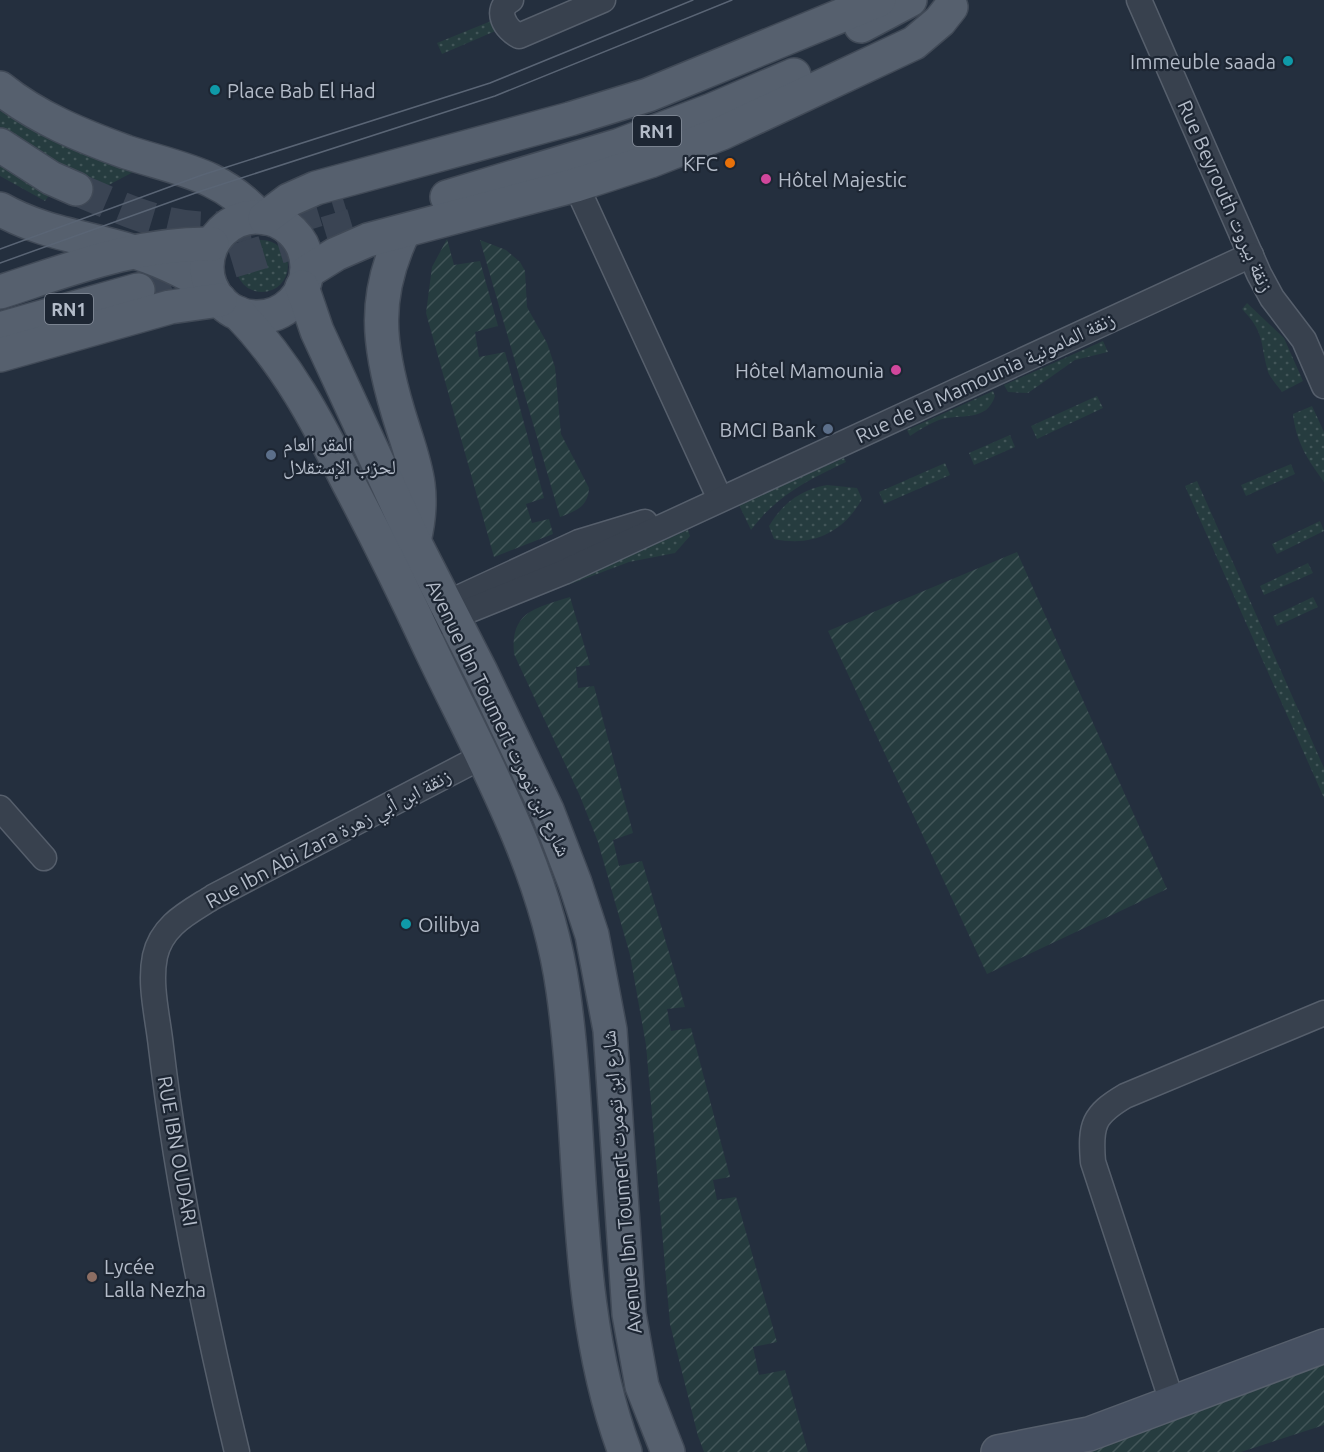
<svg xmlns="http://www.w3.org/2000/svg" width="1324" height="1452" viewBox="0 0 1324 1452" font-family="Ubuntu,'Noto Naskh Arabic',sans-serif">
<style>
.grass{fill:url(#grass-dots)}
.garden{fill:url(#garden-furrows)}
.lines{fill:none;stroke-linecap:round;stroke-linejoin:round}
.primary-tunnel{stroke:#3a4453;stroke-width:33;stroke-dasharray:33 16;stroke-linecap:butt}
.street-casing{stroke:#565f6c;stroke-width:27}
.secondary-casing{stroke:#565f6c;stroke-width:36}
.primary-casing{stroke:#414a57;stroke-width:36}
.street{stroke:#38414e;stroke-width:24}
.secondary{stroke:#465061;stroke-width:33}
.primary{stroke:#56606e;stroke-width:33}
.tram{stroke:#5a6575;stroke-width:1.5}
.culture-dot{fill:#0f9aa8;stroke:#1d2633;stroke-width:2}
.food-dot{fill:#e8710a;stroke:#1d2633;stroke-width:2}
.hotel-dot{fill:#d1479c;stroke:#1d2633;stroke-width:2}
.service-dot{fill:#5c6f8a;stroke:#1d2633;stroke-width:2}
.education-dot{fill:#8d6e63;stroke:#1d2633;stroke-width:2}
.labels{text-anchor:middle;dominant-baseline:central;stroke-width:4.5;stroke-linejoin:round;paint-order:stroke}
.shield{fill:#1d2633;stroke:#878f9c;stroke-width:1.5}
.shield-label{font-size:18px;font-weight:bold;fill:#b4bcc9}
.poi-label{font-size:20px;fill:#b4bcc9;stroke:#1d2633;text-anchor:start}
.street-label{font-size:20px;fill:#b4bcc9;stroke:#1d2633}
</style>
<defs>
<pattern id="grass-dots" width="8" height="8" patternUnits="userSpaceOnUse" patternTransform="scale(1.5)"><rect width="8" height="8" fill="#263c3f"/><path d="M2 2h.1M6 6h.1" fill="none" stroke="#435659" stroke-width="1.8" stroke-linecap="round"/></pattern>
<pattern id="garden-furrows" width="10" height="10" patternUnits="userSpaceOnUse" patternTransform="scale(1.5)"><rect width="10" height="10" fill="#263c3f"/><path d="M-1 1l2-2M0 10L10 0M9 11l2-2" fill="none" stroke="#435659"/></pattern>
</defs>
<rect width="100%" height="100%" fill="#242f3e"/>
<g class="grass">
<path d="M496,19L500,29L442,54L437,43Z"/>
<path d="M0,111L55,141L139,169L101,189L71,176L0,130Z"/>
<path d="M0,158L50,194L45,201L0,176Z"/>
<circle cx="262" cy="266" r="26"/>
<path d="M1247,303L1284,338L1303,381L1282,392C1277,385 1268,376 1267,368C1260,340 1264,332 1242,309Z"/>
<path d="M1103,341L1108,352L1075,360L1028,393L1008,392L1004,385Z"/>
<path d="M993,391L995,396C986,423 961,413 939,420C929,424 919,430 910,436L907,430Z"/>
<path d="M1097,396L1103,408L1037,439L1031,426Z"/>
<path d="M1312,406L1324,432V482C1307,459 1296,442 1293,414Z"/>
<path d="M1010,435L1015,447L974,465L969,453Z"/>
<path d="M844,458L846,462C808,480 776,496 751,530L739,505Z"/>
<path d="M945,463L950,475L884,504L879,492Z"/>
<path d="M1291,464L1295,474L1246,496L1241,485Z"/>
<path d="M1197,481L1324,768V798L1185,486Z"/>
<path d="M827,485L857,488L862,499C843,533 812,547 774,539L769,526C783,503 800,490 827,485Z"/>
<path d="M1320,521L1324,531L1277,554L1272,544Z"/>
<path d="M688,530L690,536L675,553L629,562L568,585L567,583Z"/>
<path d="M1308,563L1313,573L1264,595L1260,586Z"/>
<path d="M1313,597L1318,607L1277,626L1273,616Z"/>
</g>
<g class="garden">
<path d="M447,239L454,265L480,261L498,326L475,332L479,357L505,352L544,498L526,504L532,523L549,519L553,534L494,557L426,313L432,267Z"/>
<path d="M480,240L506,250L520,262L525,271L527,307L547,343L555,367L561,434L589,488C588,507 576,511 560,517Z"/>
<path d="M1017,552L1167,889L987,974L828,631Z"/>
<path d="M570,597L590,665L576,667L578,688L594,686L633,833L613,840L619,866L642,861L685,1007L667,1009L671,1031L691,1028L730,1177L713,1180L717,1200L736,1197L777,1342L753,1347L759,1375L785,1370L808,1452H704L698,1436L670,1324L646,1045L630,955L598,842L580,796L514,654C510,611 536,608 570,597Z"/>
<path d="M1324,1357V1425L1241,1452H1084L1100,1442Z"/>
</g>
<g class="lines">
<g class="primary-tunnel">
<path d="M76,189C119,207 163,229 210,228C242,228 275,218 307,213"/>
<path d="M286,220L344,202"/>
<path d="M138,290L352,225"/>
</g>
<defs>
<g id="street">
<path d="M511,0C493,10 506,30 519,36L603,0"/>
<path d="M1139,0L1259,274L1272,298L1304,340L1324,386"/>
<path d="M576,185L720,499"/>
<path d="M454,600L579,542L645,522"/>
<path d="M438,623L564,572L1251,255"/>
<path d="M0,808L44,858"/>
<path d="M1173,1405L1093,1162C1090,1125 1093,1115 1125,1096L1324,1013"/>
<path d="M237,1452C205,1319 177,1183 161,1047C158,1018 149,985 155,956C162,925 188,913 213,897L483,756"/>
</g>
<path id="secondary" d="M998,1452L1089,1434L1324,1346"/>
<g id="primary">
<path d="M861,26L910,0"/>
<path d="M0,88C37,118 82,136 126,152C178,169 222,174 259,217"/>
<path d="M0,145L51,178L76,189"/>
<path d="M447,197L620,145L712,110L794,75"/>
<path d="M0,209C42,233 86,237 131,251C159,259 185,272 211,287"/>
<circle cx="257" cy="267" r="50"/>
<path d="M265,218L289,200L316,188L570,119L648,95L879,0"/>
<path d="M404,231C372,296 378,345 398,412C413,462 427,487 414,541"/>
<path d="M307,272L336,254L368,240L576,185L650,161L722,133L914,43L940,21L951,7"/>
<path d="M302,287L317,331L414,541L481,672L547,810L575,883L592,935L610,1030L629,1314L642,1386L668,1452"/>
<path d="M0,292C71,269 136,243 212,244"/>
<path d="M238,313C287,363 317,421 348,482C377,537 404,592 430,648C482,758 546,868 563,990C585,1143 570,1305 625,1452"/>
<path d="M0,329L138,290"/>
<path d="M0,355L170,307L220,300"/>
</g>
</defs>
<use href="#street" class="street-casing"/>
<use href="#secondary" class="secondary-casing"/>
<use href="#primary" class="primary-casing"/>
<use href="#street" class="street"/>
<use href="#secondary" class="secondary"/>
<use href="#primary" class="primary"/>
<g class="tram">
<path d="M0,249L202,175L490,83L693,0"/>
<path d="M0,263L201,191L495,96L732,0"/>
</g>
</g>
<g class="culture-dot">
<circle cx="1288" cy="61" r="6"/>
<circle cx="215" cy="90" r="6"/>
<circle cx="406" cy="924" r="6"/>
</g>
<circle class="food-dot" cx="730" cy="163" r="6"/>
<g class="hotel-dot">
<circle cx="766" cy="179" r="6"/>
<circle cx="896" cy="370" r="6"/>
</g>
<g class="service-dot">
<circle cx="828" cy="429" r="6"/>
<circle cx="271" cy="455" r="6"/>
</g>
<circle class="education-dot" cx="92" cy="1277" r="6"/>
<g class="labels">
<g class="shield">
<rect x="633" y="116" width="48" height="30" rx="4.5"/>
<rect x="45" y="294" width="48" height="30" rx="4.5"/>
</g>
<g class="shield-label">
<text x="657" y="131">RN1</text>
<text x="69" y="309">RN1</text>
</g>
<g class="poi-label">
<text x="1276" y="61" text-anchor="end">Immeuble saada</text>
<text x="227" y="90">Place Bab El Had</text>
<text x="718" y="163" text-anchor="end">KFC</text>
<text x="778" y="179">Hôtel Majestic</text>
<text x="884" y="370" text-anchor="end">Hôtel Mamounia</text>
<text x="816" y="429" text-anchor="end">BMCI Bank</text>
<text x="283" y="443">المقر العام<tspan x="283" dy="23">لحزب الإستقلال</tspan></text>
<text x="418" y="924">Oilibya</text>
<text x="104" y="1266">Lycée<tspan x="104" dy="23">Lalla Nezha</tspan></text>
</g>
<g class="street-label">
<text transform="translate(1226 196) rotate(66)">Rue Beyrouth زنقة بيروت</text>
<text transform="translate(985 377) rotate(-25)">Rue de la Mamounia زنقة المامونية</text>
<text transform="translate(499 718) rotate(64)">Avenue Ibn Toumert شارع ابن تومرت</text>
<text transform="translate(328 838) rotate(-28)">Rue Ibn Abi Zara زنقة ابن أبي زهرة</text>
<text transform="translate(178 1151) rotate(80)">RUE IBN OUDARI</text>
<text transform="translate(621 1182) rotate(-95)">Avenue Ibn Toumert شارع ابن تومرت</text>
</g>
</g>
</svg>
